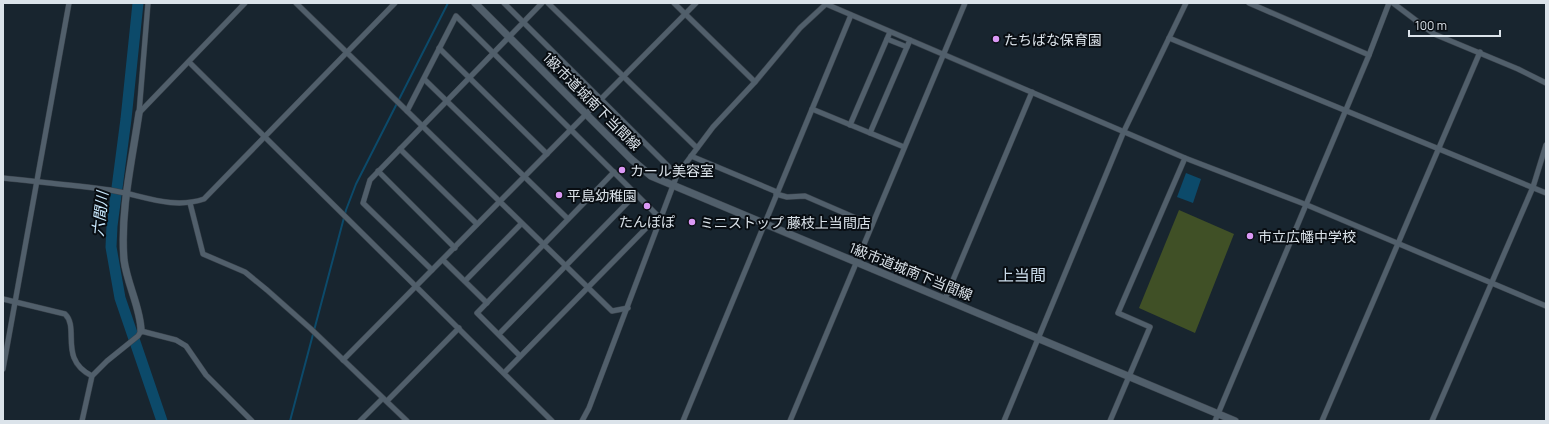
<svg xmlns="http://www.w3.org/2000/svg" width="1549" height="424" viewBox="0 0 1549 424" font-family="Manrope,'Noto Sans JP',sans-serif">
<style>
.green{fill:#405026}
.water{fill:#0c4a6a}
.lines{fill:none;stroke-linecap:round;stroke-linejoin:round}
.stream{stroke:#0c4a6a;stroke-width:2}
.river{stroke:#0c4a6a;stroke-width:11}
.street-casing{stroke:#38414a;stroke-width:6}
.secondary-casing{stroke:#38414a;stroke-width:8}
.street{stroke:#515f6b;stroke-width:5}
.secondary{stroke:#515f6b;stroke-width:7}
.poi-dot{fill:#db99f5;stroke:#080d12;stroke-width:1.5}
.labels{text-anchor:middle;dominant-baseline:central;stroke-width:4;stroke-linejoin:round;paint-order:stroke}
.poi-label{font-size:14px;fill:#dbe3ea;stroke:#080d12;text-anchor:start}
.street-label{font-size:14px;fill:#dbe3ea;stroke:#080d12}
.water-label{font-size:15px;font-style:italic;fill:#c9e9fe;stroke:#080d12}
.quarter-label{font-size:16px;fill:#c9dae8;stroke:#080d12}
</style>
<rect width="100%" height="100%" fill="#18252f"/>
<path class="green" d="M1179,210L1234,234L1195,333L1139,308Z"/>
<path class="water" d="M1186,173L1201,179L1193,203L1177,197Z"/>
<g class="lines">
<path class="stream" d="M290,421L346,210L356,184L448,3"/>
<path class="river" d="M138,3L126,119L112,226L111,247L120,298L162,421"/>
<defs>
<g id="street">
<path d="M296,3L407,111"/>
<path d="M504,3L677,175"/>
<path d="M548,3L697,148"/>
<path d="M674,3L755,82"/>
<path d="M1249,3L1369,55"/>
<path d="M1393,3L1434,34L1518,69L1546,83"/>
<path d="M826,4L1185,158L1307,205L1546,306"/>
<path d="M1169,38L1546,193"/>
<path d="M887,39L907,47"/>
<path d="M439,48L547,154"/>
<path d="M189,62L552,421"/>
<path d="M424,79L568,219"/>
<path d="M812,109L904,147"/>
<path d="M139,113L245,3"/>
<path d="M139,113L148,3"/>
<path d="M850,125L890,32"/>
<path d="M870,133L910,40"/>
<path d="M400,149L477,224"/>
<path d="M691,156L777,192"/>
<path d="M378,171L455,248"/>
<path d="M3,178C39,182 75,185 110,190C142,195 172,210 204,199L395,3"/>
<path d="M776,194L787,197L805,196L872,225"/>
<path d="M190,203L203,254L245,272L267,290L311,329L407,421"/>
<path d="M443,260L487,303"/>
<path d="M432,270L363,203L370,180L542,3"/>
<path d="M465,281L521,224"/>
<path d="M3,299L65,314C80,328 58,359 92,376"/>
<path d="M945,299L1032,92"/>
<path d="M628,308L612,311L407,111L456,16L658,216"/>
<path d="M499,334L636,194"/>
<path d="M520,356L477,313L614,172"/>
<path d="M343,360L696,3"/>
<path d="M3,369L69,3"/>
<path d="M504,373L658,216L659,217"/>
<path d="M387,401L459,328"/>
<path d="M82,421L92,376L107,361L138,336L141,331L176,340L186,346L206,375L252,421"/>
<path d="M360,421L382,399"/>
<path d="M582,421L589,408L677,175L713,127L755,82L800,28L827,3"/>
<path d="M683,421L851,15"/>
<path d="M790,421L965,3"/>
<path d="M1004,421L1124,131L1186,3"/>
<path d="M1110,421L1150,327L1118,313L1185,158"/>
<path d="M1215,421L1369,55L1389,3"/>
<path d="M1322,421L1480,52"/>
<path d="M1432,421L1533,187L1546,145"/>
</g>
<g id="secondary">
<path d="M475,3L631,159L651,176L1235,421"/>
<path d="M139,113C132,161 120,211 124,260C127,284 141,309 141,331"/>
</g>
</defs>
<use href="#street" class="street-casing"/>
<use href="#secondary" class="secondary-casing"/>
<use href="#street" class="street"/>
<use href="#secondary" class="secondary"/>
</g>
<g class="poi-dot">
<circle cx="996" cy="39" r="4"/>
<circle cx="622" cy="170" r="4"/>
<circle cx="559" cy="195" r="4"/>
<circle cx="647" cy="206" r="4"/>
<circle cx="692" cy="222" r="4"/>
<circle cx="1250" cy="236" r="4"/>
</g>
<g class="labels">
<g class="poi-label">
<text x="1004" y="39">たちばな保育園</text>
<text x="630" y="170">カール美容室</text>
<text x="567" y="195">平島幼稚園</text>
<text x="647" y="221" text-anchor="middle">たんぽぽ</text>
<text x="700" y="222">ミニストップ 藤枝上当間店</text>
<text x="1258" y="236">市立広幡中学校</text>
</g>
<g class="street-label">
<text transform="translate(592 101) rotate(45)">1級市道城南下当間線</text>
<text transform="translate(911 271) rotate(22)">1級市道城南下当間線</text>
</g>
<g class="water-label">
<text transform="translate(100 214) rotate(-84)">六間川</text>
</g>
<g class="quarter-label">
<text x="1022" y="275">上当間</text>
</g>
</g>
<rect width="1549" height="424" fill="none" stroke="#dbe3ea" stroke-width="8"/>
<path d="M1409 30v6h91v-6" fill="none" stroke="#dbe3ea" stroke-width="2"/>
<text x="1415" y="30" font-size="12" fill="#dbe3ea" stroke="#080d12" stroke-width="3" paint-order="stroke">100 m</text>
</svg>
